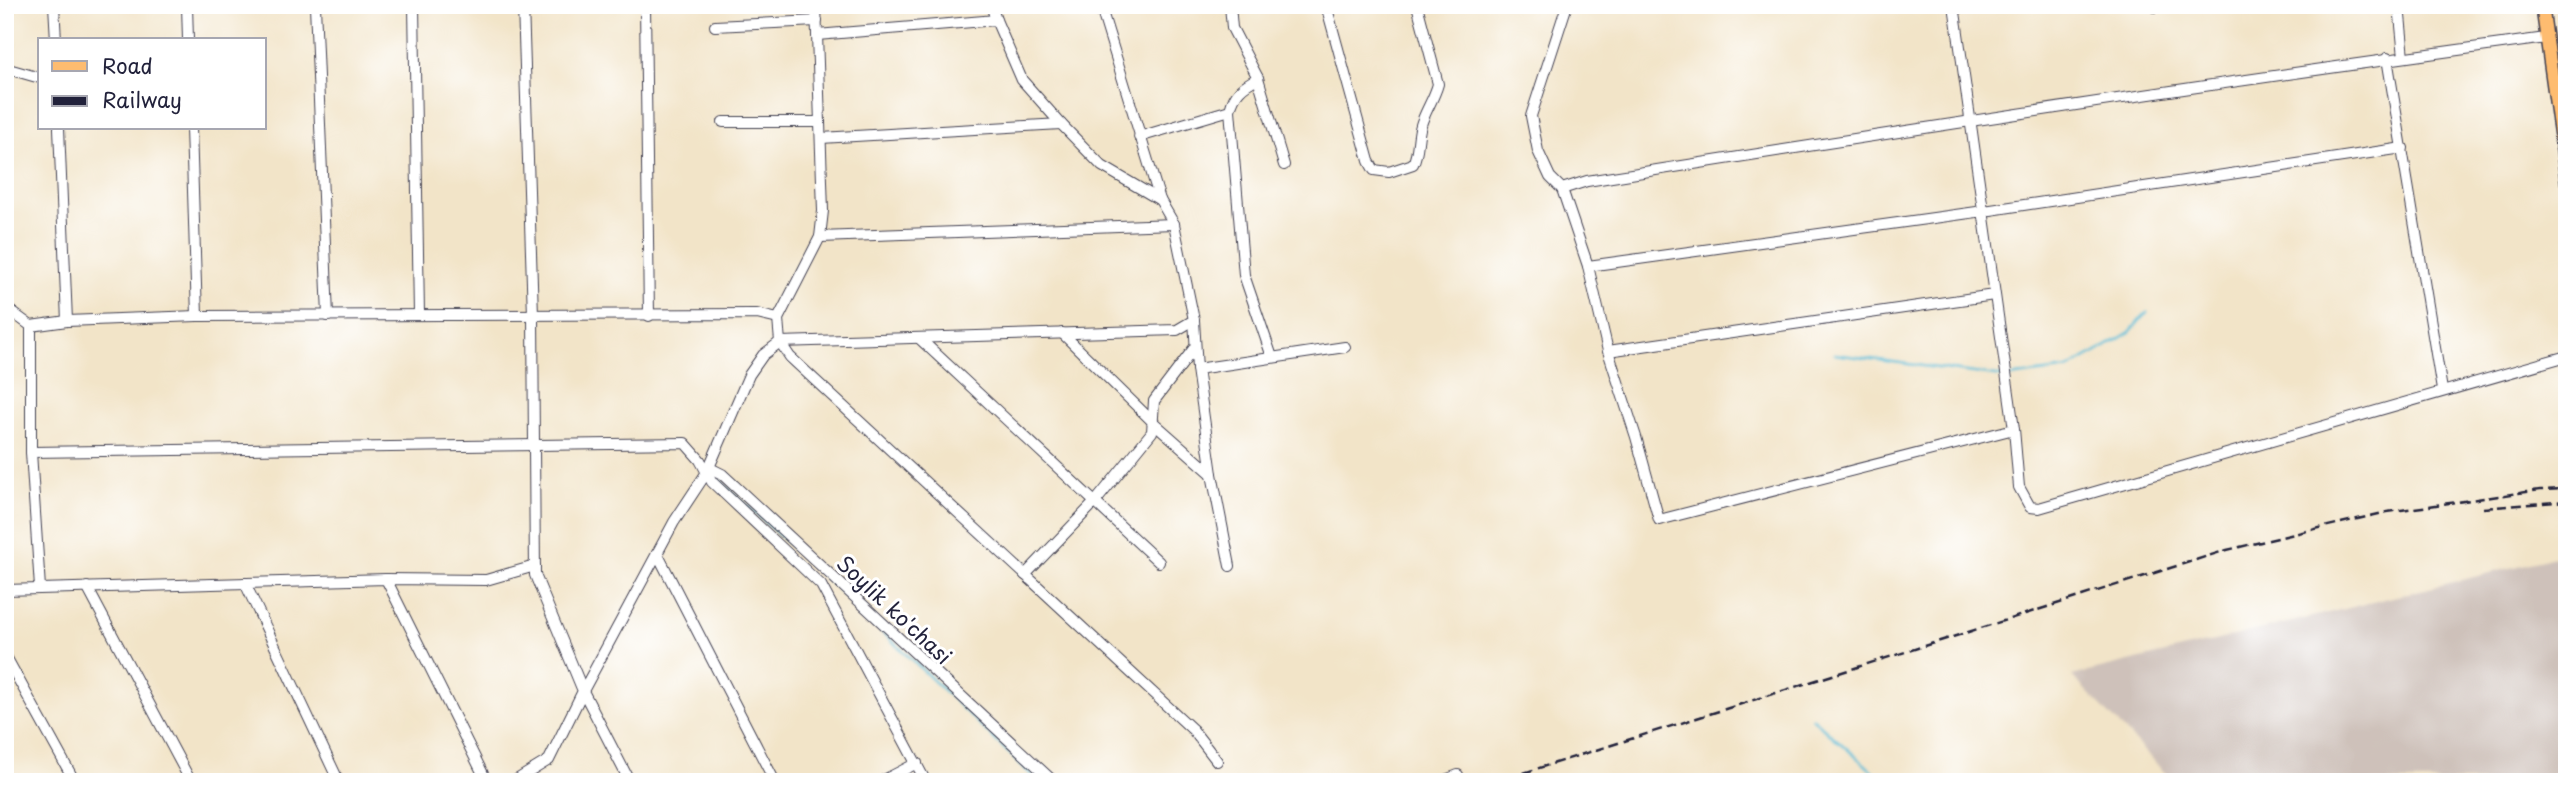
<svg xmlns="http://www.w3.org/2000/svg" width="2572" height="787" viewBox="0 0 2572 787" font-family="'Playpen Sans',sans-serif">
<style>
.industrial{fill:#cec1ba}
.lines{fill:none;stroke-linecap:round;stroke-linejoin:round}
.stream{stroke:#57bbd6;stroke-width:2.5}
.minor-casing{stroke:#413f50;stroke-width:12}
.major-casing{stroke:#413f50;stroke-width:15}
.minor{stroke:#fff;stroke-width:10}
.major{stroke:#febc70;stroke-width:12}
.rail{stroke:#22223b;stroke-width:2.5;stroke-dasharray:10 5;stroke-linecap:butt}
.labels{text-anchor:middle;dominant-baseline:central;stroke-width:6;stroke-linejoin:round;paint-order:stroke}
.street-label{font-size:21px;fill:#22223b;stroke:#fff}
</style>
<rect width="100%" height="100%" fill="#fff"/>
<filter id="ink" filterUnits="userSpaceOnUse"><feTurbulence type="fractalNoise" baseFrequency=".0143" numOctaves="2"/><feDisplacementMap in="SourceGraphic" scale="14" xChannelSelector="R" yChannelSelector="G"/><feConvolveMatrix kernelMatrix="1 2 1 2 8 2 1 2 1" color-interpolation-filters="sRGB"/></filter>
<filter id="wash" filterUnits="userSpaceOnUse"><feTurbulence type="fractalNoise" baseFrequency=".00686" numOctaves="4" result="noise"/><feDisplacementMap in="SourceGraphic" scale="28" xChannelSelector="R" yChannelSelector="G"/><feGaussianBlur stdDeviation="1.57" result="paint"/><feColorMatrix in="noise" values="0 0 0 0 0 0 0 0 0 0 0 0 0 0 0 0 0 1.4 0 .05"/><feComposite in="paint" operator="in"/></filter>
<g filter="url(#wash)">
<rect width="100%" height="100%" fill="#f2e4c8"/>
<path class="industrial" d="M2567,554V782H2174L2072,676Z"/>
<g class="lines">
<g class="stream">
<path d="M1835,354L2003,377"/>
<path d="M2009,377L2068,369L2130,332L2147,312"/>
<path d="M719,480L831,582L1039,782"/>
<path d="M1812,718L1885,782"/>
</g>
</g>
</g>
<g filter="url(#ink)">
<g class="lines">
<defs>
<g id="minor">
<path d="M54,5L56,40"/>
<path d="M187,5L188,40"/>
<path d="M315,5L328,316"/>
<path d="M414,5L419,315"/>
<path d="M645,5L649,316"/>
<path d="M816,5L823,211L820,237L778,319L780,342L790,357L1193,730L1217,761"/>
<path d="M991,5L996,20L1022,80L1061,124L1102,166L1160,200L1174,224L1194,320L1197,369L1212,474L1230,566"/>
<path d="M1100,5L1160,200"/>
<path d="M1230,5L1232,28L1258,78L1284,165"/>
<path d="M1326,5L1369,161L1374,170L1389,172L1413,164C1419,152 1417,138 1421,125C1425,111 1434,99 1438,84L1417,5"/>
<path d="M1567,5L1531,116L1538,151L1550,177L1562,189L1587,181C1906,130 2226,81 2546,38"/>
<path d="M1954,5L2014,429L2019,487L2030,507L2039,508L2567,356"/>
<path d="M2399,5L2404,57"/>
<path d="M2155,7L2169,5"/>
<path d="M715,26L817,21"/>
<path d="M817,35L996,20"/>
<path d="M2387,58L2442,390"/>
<path d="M5,68L40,78"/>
<path d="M1258,78C1242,86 1234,93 1230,110L1244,275L1272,357"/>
<path d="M723,122H820"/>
<path d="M59,128L67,321"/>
<path d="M191,128L197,316"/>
<path d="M1139,137L1230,110"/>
<path d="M821,138L1061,124"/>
<path d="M1562,189L1588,266L1608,351L1636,437L1659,520L2014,429"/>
<path d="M820,237L1174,224"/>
<path d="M1588,266L1984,211L2403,148"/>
<path d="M5,307L31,326L67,321L197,316L757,314L778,319"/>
<path d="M31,326V452L40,588"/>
<path d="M1062,333L1153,422L1212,474"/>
<path d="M919,338L1159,562"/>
<path d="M1608,351L1994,295"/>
<path d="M1197,369L1345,347"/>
<path d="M31,452L685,443L700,460L712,482L821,585L926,782"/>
<path d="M708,467L722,474L1054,782"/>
<path d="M657,553L775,782"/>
<path d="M1025,575L1096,501L1152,432L1154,401L1195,347"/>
<path d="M386,579L487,782"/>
<path d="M245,583L339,782"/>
<path d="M87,587L191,782"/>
<path d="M5,590L386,579L486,580L535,566"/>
<path d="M5,655L75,782"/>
<path d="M513,782L549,760L583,691L535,575L533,315L523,5"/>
<path d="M630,782L583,691L674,522L707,472L749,375L763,355L780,342L1177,330L1194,320"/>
<path d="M880,782L917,763"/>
<path d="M1440,782L1458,775"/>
</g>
<path id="major" d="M2542,5L2567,183"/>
</defs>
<use href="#minor" class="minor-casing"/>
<use href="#major" class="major-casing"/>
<use href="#minor" class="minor"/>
<use href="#major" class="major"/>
<g class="rail">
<path d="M2483,508L2567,501"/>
<path d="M1495,782L2227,550L2387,512L2540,490L2567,489"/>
</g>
</g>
</g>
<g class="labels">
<g class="street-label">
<text transform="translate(895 609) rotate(43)">Soylik ko'chasi</text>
</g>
</g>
<rect width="2572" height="787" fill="none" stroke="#fff" stroke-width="28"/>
<rect x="38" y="38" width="228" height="91" fill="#ffffff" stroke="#a7a7b1" stroke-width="2"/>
<rect x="52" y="61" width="35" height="10" fill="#febc70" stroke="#a7a7b1" stroke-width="2"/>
<text x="102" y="74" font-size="21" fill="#22223b">Road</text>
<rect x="52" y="96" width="35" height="10" fill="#22223b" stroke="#a7a7b1" stroke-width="2"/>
<text x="102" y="108" font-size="21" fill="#22223b">Railway</text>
</svg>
